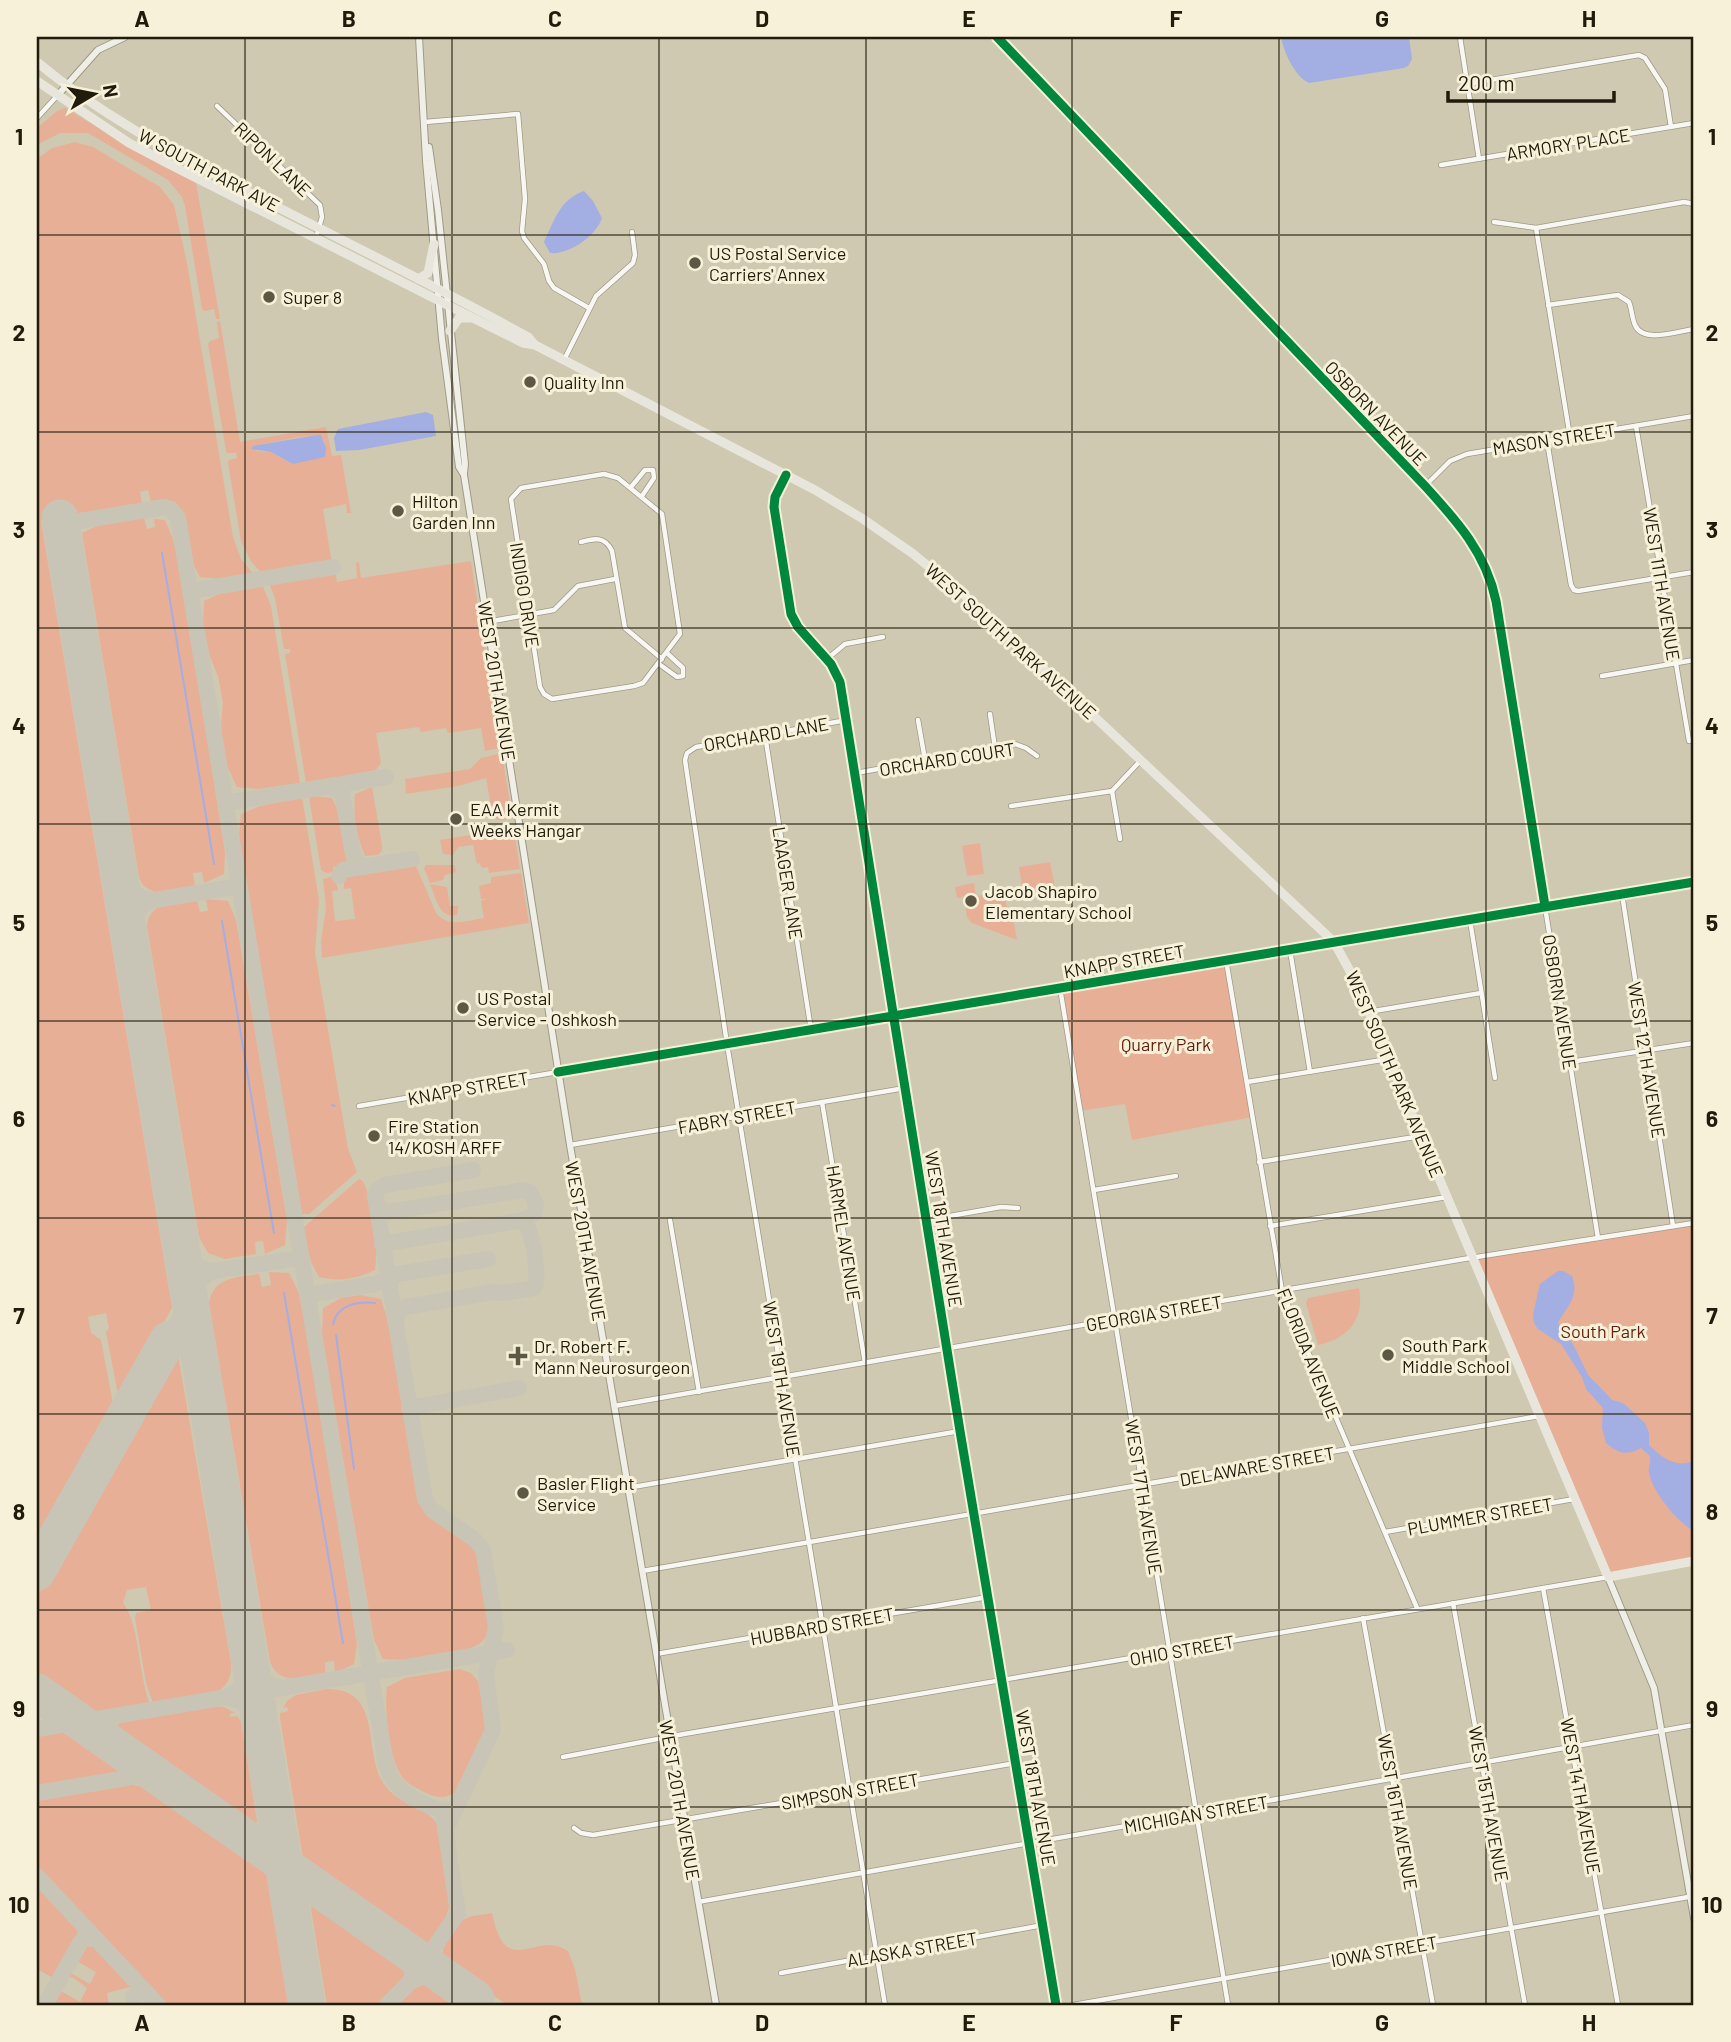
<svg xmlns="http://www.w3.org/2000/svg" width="1731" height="2042" viewBox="0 0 1731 2042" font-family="Barlow,sans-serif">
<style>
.green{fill:#e8af97;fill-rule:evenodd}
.water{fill:#a3aee2}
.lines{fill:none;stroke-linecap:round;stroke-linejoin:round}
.stream{stroke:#a3aee2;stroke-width:2}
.taxiway{stroke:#c9c5b6;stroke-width:16}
.runway{stroke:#c9c5b6;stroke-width:37}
.street-casing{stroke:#9f9a87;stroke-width:6}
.secondary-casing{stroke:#9f9a87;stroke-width:8}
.primary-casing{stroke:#e9e7dc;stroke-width:9}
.street{stroke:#f8f7f3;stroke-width:4.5}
.secondary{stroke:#efeee7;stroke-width:6}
.primary{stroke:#e8e5dc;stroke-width:7}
.cycleway-casing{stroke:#f7f1da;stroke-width:13}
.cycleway{stroke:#00873e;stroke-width:9}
.grid{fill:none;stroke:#201b0a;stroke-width:2;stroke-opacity:0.55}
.poi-dot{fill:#5d5844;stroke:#f7f1da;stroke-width:2.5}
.labels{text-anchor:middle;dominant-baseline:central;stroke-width:6;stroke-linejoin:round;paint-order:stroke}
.street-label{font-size:18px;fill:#201b0a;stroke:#f7f1da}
.poi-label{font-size:18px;fill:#201b0a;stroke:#f7f1da;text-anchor:start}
.park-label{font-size:18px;fill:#6a1d0c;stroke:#f7f1da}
.neatline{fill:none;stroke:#201b0a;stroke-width:2.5}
.grid-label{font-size:23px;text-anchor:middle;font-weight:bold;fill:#201b0a}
</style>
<rect width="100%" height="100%" fill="#cfc9b1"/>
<g class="green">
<path d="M65,108L161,165L196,183L220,319H216L214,309L205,311L202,309L185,206L182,197L168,180L88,133H60L37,145V128L57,111Z"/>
<path d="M75,142L93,147L160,187L174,205L187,263L233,537L241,559L254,575L220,579L200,577L191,560L181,509C172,500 164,500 151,502L148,490L140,492L142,503L41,521L172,1308L121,1397L117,1389L106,1332L109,1328L106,1313L88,1317L91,1333L101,1340L114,1409L37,1544V159L52,148Z"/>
<path d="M220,321L240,442L326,427L332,456L341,455L351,513H347L346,504L323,509L332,564L262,574L251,561L241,541L228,463L229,460L237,458L236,453H227L226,451L208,344L210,341L219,338L217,322ZM321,435L325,443L293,464L271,452L257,451L253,446L299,437Z"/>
<path d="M144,518L147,529L155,527L154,519L165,520L173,539L183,584L225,853L224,874L204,883L202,872L193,873L195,886C176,891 147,901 139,877L82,533L96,526Z"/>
<path d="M471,561L500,748L485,751L481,728L448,733L446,728L421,732L419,727L376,733L381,763L376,770L306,783L285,654L290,653V649H284L275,598L269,583L335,571L337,582L357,578L356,563L359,562L361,578Z"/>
<path d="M262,584L271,606L300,783L258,789L237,787L228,768L223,746L221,723L223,703L218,676L210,657L203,625L204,601L221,593Z"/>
<path d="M498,754L502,755L512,815C507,821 499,822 493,817L486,778L458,786L406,794L405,779L470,769L481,758Z"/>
<path d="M372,787L382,845V851L378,855L365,856C356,834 353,817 355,794Z"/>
<path d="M314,796L332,798L340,816L348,864L333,867V872L326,873L321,870L309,797Z"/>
<path d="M302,797L319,900L315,952L348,1149L357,1172L309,1214H302L239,835L241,814L260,806Z"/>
<path d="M513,825L520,869L489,873L488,867L482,868L479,863L477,864L473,845L458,847L453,855L443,854L440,840L477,834V830Z"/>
<path d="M980,843L984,874L967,876L962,846Z"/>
<path d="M1050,862L1056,892L1024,897L1019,867Z"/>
<path d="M407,865L416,866L436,913C448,928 467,921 484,918L481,901L486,899H481L479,886L491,883V877L521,873L529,923L322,958L321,941L326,908L323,879L334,876L338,890L332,891L335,921L355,919L351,888L344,889V875Z"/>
<path d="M426,865H454L456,870L454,873L445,875L443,880L430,883L424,868Z"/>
<path d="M974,883L976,896L994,893L1005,897L1007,908H1011L1017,940L972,923L967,917L964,897L957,898L955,887Z"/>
<path d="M430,884L447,887L450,906H458L457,915C439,919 436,898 430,884Z"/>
<path d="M206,899L228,901L236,920L287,1220L285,1245L265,1254L263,1241L255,1242L256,1254L225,1259L208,1253L199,1237L147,926C149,900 178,903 197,900L200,912L208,911Z"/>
<path d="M1226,960L1252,1117L1132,1140L1125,1104L1080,1111L1060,988Z"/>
<path d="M359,1179L362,1180C376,1205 378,1241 375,1270C355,1279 340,1282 319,1277L311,1262L303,1228Z"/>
<path d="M1694,1223V1561L1608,1576L1473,1258Z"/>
<path d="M269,1272L289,1273L298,1291L308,1336L357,1644L354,1664L335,1673L334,1661L325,1662V1675C304,1679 280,1686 270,1662L209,1303C213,1277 237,1277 259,1274L262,1287L271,1285Z"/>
<path d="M1359,1288C1365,1319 1348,1339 1318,1345L1306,1303L1308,1298Z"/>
<path d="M360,1295L381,1299L394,1340L422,1503C433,1523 459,1527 473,1544C482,1555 481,1577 484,1591C486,1604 492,1621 488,1633C479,1659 406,1661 383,1659L374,1640L322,1335L323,1308L341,1298Z"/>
<path d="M177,1349L231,1663C232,1676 228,1685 217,1692L153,1703L146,1683L135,1618L136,1613L151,1610L146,1587L127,1590L123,1603C140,1624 138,1675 150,1704L90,1714L37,1677V1597Z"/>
<path d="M460,1669L471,1673L478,1681L487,1727L456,1792C445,1799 438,1798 426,1793C418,1789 409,1785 403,1778C389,1761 384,1708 387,1687L405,1678Z"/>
<path d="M327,1689C380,1688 365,1745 380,1777C394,1807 426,1804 438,1825L450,1904L445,1920L430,1942L421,1943L415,1941L309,1867L303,1859L280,1718V1713L288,1711L287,1707L283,1708L287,1701L296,1695Z"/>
<path d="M215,1706L224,1707L235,1713L230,1714V1717L237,1716L241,1722L257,1821L254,1827L209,1798L115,1729L119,1723Z"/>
<path d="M58,1732H72L120,1766L121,1770L118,1773L37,1787V1735Z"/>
<path d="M130,1784L154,1790L263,1866L266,1873L288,2005H164L37,1869V1799Z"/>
<path d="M37,1882L77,1925L78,1938L55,1979L37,1969Z"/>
<path d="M313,1903L320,1905L404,1964L407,1972L405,1978L377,2005H327L311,1909Z"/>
<path d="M492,1913C506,1982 535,1929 568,1951L575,1969L582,2005H507L444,1961C439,1948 451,1928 463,1920C471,1915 482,1915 492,1913Z"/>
<path d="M88,1946L99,1948L130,1982V1987L107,1993L109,2005H50L59,1990L80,2002L87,1988L74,1978L66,1976L69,1972L90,1984L96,1972L75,1960L81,1950Z"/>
<path d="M428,1981L464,2005H397L416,1984Z"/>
</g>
<g class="water">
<path d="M1281,37H1409L1412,59L1408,66L1404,68L1309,83C1294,76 1284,52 1281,37Z"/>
<path d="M584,191L593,201L602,218C596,236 569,255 550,253L544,242C554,221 560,199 584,191Z"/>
<path d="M426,412L433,415L436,436L359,450L336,451L334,438L338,429Z"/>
<path d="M317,435H321L326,448L325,457L293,464L271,452L252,449L253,446Z"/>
<path d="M1558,1271H1563L1572,1276C1580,1297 1567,1305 1558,1323L1574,1346L1588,1375L1599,1386L1612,1400L1623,1403L1645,1423L1649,1433V1445C1663,1458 1674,1468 1694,1461V1531C1678,1523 1652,1491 1649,1473C1648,1467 1651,1462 1650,1456L1641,1448C1626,1456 1619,1454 1606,1443L1602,1428L1603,1408L1586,1389L1582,1377L1561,1344L1538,1329L1534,1323L1533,1314L1540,1284Z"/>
</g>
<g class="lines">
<g class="stream">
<path d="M162,553L214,864"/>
<path d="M222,921L274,1233"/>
<path d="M332,1105L335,1106"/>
<path d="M284,1293L343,1643"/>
<path d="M333,1324C337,1305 357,1301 375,1303"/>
<path d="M336,1335L354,1469"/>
</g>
<g class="taxiway">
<path d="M61,524L164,507L171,509L178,518L385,1759C387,1769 390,1777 396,1784C408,1797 440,1817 456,1807"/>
<path d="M190,591L333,567"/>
<path d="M330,786L342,793L353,854L356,861L364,867"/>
<path d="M225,803L386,777"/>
<path d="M117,860C122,882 127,894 150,900"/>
<path d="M339,876L343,870L412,859"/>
<path d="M125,905L239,886"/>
<path d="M132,951C131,929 129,913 150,902"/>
<path d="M376,1203L382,1211L388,1212L524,1190L530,1192L536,1204L534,1214L524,1220L382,1244"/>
<path d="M181,1242C187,1257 194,1268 211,1271"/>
<path d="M186,1275L300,1258"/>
<path d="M389,1286L392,1277L398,1274L488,1259"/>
<path d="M307,1295L375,1284L388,1279"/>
<path d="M193,1315C192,1296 194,1282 211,1272"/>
<path d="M395,1321L399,1311L406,1307L493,1292L504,1293L534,1288C541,1279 532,1230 524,1220"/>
<path d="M168,1340L190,1298"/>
<path d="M409,1408L519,1388"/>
<path d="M45,1698L55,1713L53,1723L47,1727"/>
<path d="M261,1723L247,1704L227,1697C244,1689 249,1679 250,1661C257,1676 263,1685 281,1688"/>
<path d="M37,1729L507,1650"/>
<path d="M103,1739L100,1727L107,1718"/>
<path d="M120,1751L132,1765L131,1773L125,1778"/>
<path d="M37,1793L144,1775L163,1781"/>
<path d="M445,1831L493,1730L486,1674L496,1627L483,1549L474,1539L432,1510L425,1499L375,1196L378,1189L385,1185L473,1170"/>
<path d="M37,1876L158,2005"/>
<path d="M398,1944C408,1956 415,1964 411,1980"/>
<path d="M410,1982L425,1975L444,1977"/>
<path d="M45,2005L80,1943L90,1932"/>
<path d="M134,2005L133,1997L138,1990V1984"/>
<path d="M387,2005L410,1982L458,1913L444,1821"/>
</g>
<g class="runway">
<path d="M60,518L307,2005"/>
<path d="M37,1572L168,1340"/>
<path d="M37,1692L476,1999"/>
</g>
<defs>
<g id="street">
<path d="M997,37L1452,516C1474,542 1489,568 1496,601L1598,1238"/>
<path d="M1460,37L1479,159"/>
<path d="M1467,84L1639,55L1645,58L1665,89L1671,127"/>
<path d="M217,106L320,205L322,217L316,238"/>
<path d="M37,118L57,96"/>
<path d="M425,122L518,114L525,199L522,231L524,238L544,264L549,281L554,288L589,308"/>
<path d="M1441,165L1694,123"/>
<path d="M1494,222L1536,228L1684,202L1694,204"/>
<path d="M1536,228L1570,437"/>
<path d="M1548,305L1618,295L1629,302C1632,310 1632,318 1635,325C1643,344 1679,331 1694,329"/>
<path d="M564,360L596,296L633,263L635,255L632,232"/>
<path d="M1636,426L1689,741L1694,740"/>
<path d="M1547,441L1571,585L1574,590L1578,591L1694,572"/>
<path d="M604,474L618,478L662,514L680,634L643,683L634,686L552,699L544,694L540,687L511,499L521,488Z"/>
<path d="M786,475L775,497L774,507L791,614L798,627L831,664L840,682L960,1431L1056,2005"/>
<path d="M1425,486L1450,461L1467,454L1694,416"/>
<path d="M631,487L645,470H653L654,478L642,496"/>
<path d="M581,542C594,538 605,536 612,551L625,628L662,659"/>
<path d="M487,622L554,610L578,586L615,579"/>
<path d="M827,659L845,644L883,637"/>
<path d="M659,664L677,677L683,676V668L667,653"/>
<path d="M1602,676L1694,660"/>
<path d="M990,714L995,748"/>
<path d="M847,720L696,747L687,753L685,760L727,1044L885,2005"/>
<path d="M918,720L925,760"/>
<path d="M765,735L811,1030"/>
<path d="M856,773L1015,744L1026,748L1037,756"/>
<path d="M1112,791L1120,839"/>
<path d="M1011,806L1112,791L1141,760"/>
<path d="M1622,894L1673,1226"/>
<path d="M1470,920L1495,1078"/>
<path d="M1290,950L1310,1072"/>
<path d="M1226,960L1282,1291L1417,1608"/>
<path d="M1060,988L1228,2005"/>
<path d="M1368,1012L1481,993"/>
<path d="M1570,1062L1694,1043"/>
<path d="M1247,1082L1388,1059"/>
<path d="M822,1102L865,1363"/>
<path d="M359,1106L558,1072"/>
<path d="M570,1145L905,1088"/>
<path d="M1259,1162L1421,1136"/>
<path d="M1094,1190L1176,1176"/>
<path d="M670,1220L699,1392"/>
<path d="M927,1220L1001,1207L1018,1208"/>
<path d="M1270,1226L1447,1197"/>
<path d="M614,1406L1464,1259L1694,1223"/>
<path d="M627,1488L960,1431"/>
<path d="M1385,1532L1574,1499"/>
<path d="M642,1571L1539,1416"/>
<path d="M1543,1588L1618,2005"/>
<path d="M1453,1603L1525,2005"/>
<path d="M1363,1618L1433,2005"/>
<path d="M656,1654L988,1597"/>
<path d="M563,1757L684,1734L1608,1577"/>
<path d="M574,1828L581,1833L593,1835L1016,1763"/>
<path d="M698,1902L1694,1725"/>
<path d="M781,1973L1043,1925"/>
<path d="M1073,2005L1694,1896"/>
</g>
<g id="secondary">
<path d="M419,37L426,161L442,339L459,467L464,475L570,1145L716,2005"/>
<path d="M57,96L98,50L125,37"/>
<path d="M429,147L438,210L465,464L464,473"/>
<path d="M558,1072L1694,882"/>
<path d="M1608,1577L1654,1688L1694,1918"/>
</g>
<g id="primary">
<path d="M37,62C103,117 178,155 254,195C345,242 438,287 528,337L534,344"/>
<path d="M37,81L129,143L167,163L473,318L523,343L535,345L815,490L863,519L912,553L964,595L1031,657L1334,942L1356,982L1608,1577L1694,1561"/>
<path d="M418,279L428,273L434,244"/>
<path d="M450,331L459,318H470"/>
</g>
</defs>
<use href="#street" class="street-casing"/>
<use href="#secondary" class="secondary-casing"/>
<use href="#primary" class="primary-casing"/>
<use href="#street" class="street"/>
<use href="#secondary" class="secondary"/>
<use href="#primary" class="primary"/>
<defs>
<g id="cycleway">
<path d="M997,37L1425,486C1457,521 1486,553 1496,601L1545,906"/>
<path d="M786,475L775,497L774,507L791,614L798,627L831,664L840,682L960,1431L1056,2005"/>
<path d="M558,1072L1694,882"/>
</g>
</defs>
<use href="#cycleway" class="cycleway-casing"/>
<use href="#cycleway" class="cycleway"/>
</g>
<path class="grid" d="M245,37V2005M452,37V2005M659,37V2005M866,37V2005M1072,37V2005M1279,37V2005M1486,37V2005M37,235H1694M37,432H1694M37,628H1694M37,824H1694M37,1021H1694M37,1218H1694M37,1414H1694M37,1610H1694M37,1807H1694"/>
<g class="poi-dot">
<circle cx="695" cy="263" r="7"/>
<circle cx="269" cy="297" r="7"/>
<circle cx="530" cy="382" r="7"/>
<circle cx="398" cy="511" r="7"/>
<circle cx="456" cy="819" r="7"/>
<circle cx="971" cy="901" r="7"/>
<circle cx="463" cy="1008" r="7"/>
<circle cx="374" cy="1136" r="7"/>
<circle cx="1388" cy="1355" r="7"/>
<path d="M514.5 1345.5h7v7h7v7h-7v7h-7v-7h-7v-7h7z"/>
<circle cx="523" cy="1493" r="7"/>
</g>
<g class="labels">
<g class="street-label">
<text transform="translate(1568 144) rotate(-9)">ARMORY PLACE</text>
<text transform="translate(273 159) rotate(44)">RIPON LANE</text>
<text transform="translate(209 170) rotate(28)">W SOUTH PARK AVE</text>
<text transform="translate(1376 413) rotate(46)">OSBORN AVENUE</text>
<text transform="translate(1554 439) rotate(-9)">MASON STREET</text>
<text transform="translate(1662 584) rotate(81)">WEST 11TH AVENUE</text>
<text transform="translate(525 595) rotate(81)">INDIGO DRIVE</text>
<text transform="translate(1011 641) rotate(42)">WEST SOUTH PARK AVENUE</text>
<text transform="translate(497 681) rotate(81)">WEST 20TH AVENUE</text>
<text transform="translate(766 734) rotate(-10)">ORCHARD LANE</text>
<text transform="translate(947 759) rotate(-9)">ORCHARD COURT</text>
<text transform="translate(788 883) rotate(81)">LAAGER LANE</text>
<text transform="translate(1124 961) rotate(-10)">KNAPP STREET</text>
<text transform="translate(1560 1002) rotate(81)">OSBORN AVENUE</text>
<text transform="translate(1647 1060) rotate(81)">WEST 12TH AVENUE</text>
<text transform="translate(1395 1074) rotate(67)">WEST SOUTH PARK AVENUE</text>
<text transform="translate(468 1088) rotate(-10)">KNAPP STREET</text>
<text transform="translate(737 1117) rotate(-10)">FABRY STREET</text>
<text transform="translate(944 1229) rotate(81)">WEST 18TH AVENUE</text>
<text transform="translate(844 1233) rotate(81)">HARMEL AVENUE</text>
<text transform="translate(586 1241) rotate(80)">WEST 20TH AVENUE</text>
<text transform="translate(1154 1313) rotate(-10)">GEORGIA STREET</text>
<text transform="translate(1309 1353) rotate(68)">FLORIDA AVENUE</text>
<text transform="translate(782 1379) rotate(81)">WEST 19TH AVENUE</text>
<text transform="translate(1257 1466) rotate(-10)">DELAWARE STREET</text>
<text transform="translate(1144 1497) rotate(81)">WEST 17TH AVENUE</text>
<text transform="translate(1480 1516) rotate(-10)">PLUMMER STREET</text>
<text transform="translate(822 1626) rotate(-10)">HUBBARD STREET</text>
<text transform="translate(1182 1650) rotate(-10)">OHIO STREET</text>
<text transform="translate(1036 1788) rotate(80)">WEST 18TH AVENUE</text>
<text transform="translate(850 1791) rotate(-10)">SIMPSON STREET</text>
<text transform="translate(1581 1796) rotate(80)">WEST 14TH AVENUE</text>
<text transform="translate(680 1800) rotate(80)">WEST 20TH AVENUE</text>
<text transform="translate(1489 1804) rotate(80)">WEST 15TH AVENUE</text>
<text transform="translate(1398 1812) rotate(80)">WEST 16TH AVENUE</text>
<text transform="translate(1196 1814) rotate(-10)">MICHIGAN STREET</text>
<text transform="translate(912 1949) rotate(-10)">ALASKA STREET</text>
<text transform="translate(1384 1951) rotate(-10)">IOWA STREET</text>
</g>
<g class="poi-label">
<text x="709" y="253">US Postal Service<tspan x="709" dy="21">Carriers' Annex</tspan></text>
<text x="283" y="297">Super 8</text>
<text x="544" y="382">Quality Inn</text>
<text x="412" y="501">Hilton<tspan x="412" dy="21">Garden Inn</tspan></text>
<text x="470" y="809">EAA Kermit<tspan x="470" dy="21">Weeks Hangar</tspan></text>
<text x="985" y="891">Jacob Shapiro<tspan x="985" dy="21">Elementary School</tspan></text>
<text x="477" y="998">US Postal<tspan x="477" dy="21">Service - Oshkosh</tspan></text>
<text x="388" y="1126">Fire Station<tspan x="388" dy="21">14/KOSH ARFF</tspan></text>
<text x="1402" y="1345">South Park<tspan x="1402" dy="21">Middle School</tspan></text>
<text x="534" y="1346">Dr. Robert F.<tspan x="534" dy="21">Mann Neurosurgeon</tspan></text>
<text x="537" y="1483">Basler Flight<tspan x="537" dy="21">Service</tspan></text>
</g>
<g class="park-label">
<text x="1166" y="1044">Quarry Park</text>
<text x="1603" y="1331">South Park</text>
</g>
</g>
<rect width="1731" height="2042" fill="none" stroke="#f7f1da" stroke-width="77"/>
<g transform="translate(94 94) rotate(80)" stroke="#f7f1da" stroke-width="5" paint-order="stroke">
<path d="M0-5L12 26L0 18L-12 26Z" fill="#201b0a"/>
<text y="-10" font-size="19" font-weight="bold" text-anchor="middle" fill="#201b0a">N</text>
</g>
<path d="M1448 91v10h166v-10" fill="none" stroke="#201b0a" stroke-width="3.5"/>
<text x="1458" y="91" font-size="21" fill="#201b0a" stroke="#f7f1da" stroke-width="5" paint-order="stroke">200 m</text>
<rect x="38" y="38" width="1654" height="1966" class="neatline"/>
<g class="grid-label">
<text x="142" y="27">A</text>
<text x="349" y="27">B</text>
<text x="555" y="27">C</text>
<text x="762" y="27">D</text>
<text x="969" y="27">E</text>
<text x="1176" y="27">F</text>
<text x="1382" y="27">G</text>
<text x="1589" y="27">H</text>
<text x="19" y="145">1</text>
<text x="1712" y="145">1</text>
<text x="19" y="341">2</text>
<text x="1712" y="341">2</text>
<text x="19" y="538">3</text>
<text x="1712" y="538">3</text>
<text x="19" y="734">4</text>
<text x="1712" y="734">4</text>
<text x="19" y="931">5</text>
<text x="1712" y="931">5</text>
<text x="19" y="1127">6</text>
<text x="1712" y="1127">6</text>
<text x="19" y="1324">7</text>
<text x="1712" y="1324">7</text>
<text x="19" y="1520">8</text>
<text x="1712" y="1520">8</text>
<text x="19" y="1717">9</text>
<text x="1712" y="1717">9</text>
<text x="19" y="1913">10</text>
<text x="1712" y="1913">10</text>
<text x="142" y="2031">A</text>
<text x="349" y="2031">B</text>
<text x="555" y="2031">C</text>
<text x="762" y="2031">D</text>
<text x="969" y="2031">E</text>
<text x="1176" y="2031">F</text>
<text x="1382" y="2031">G</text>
<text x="1589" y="2031">H</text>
</g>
</svg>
